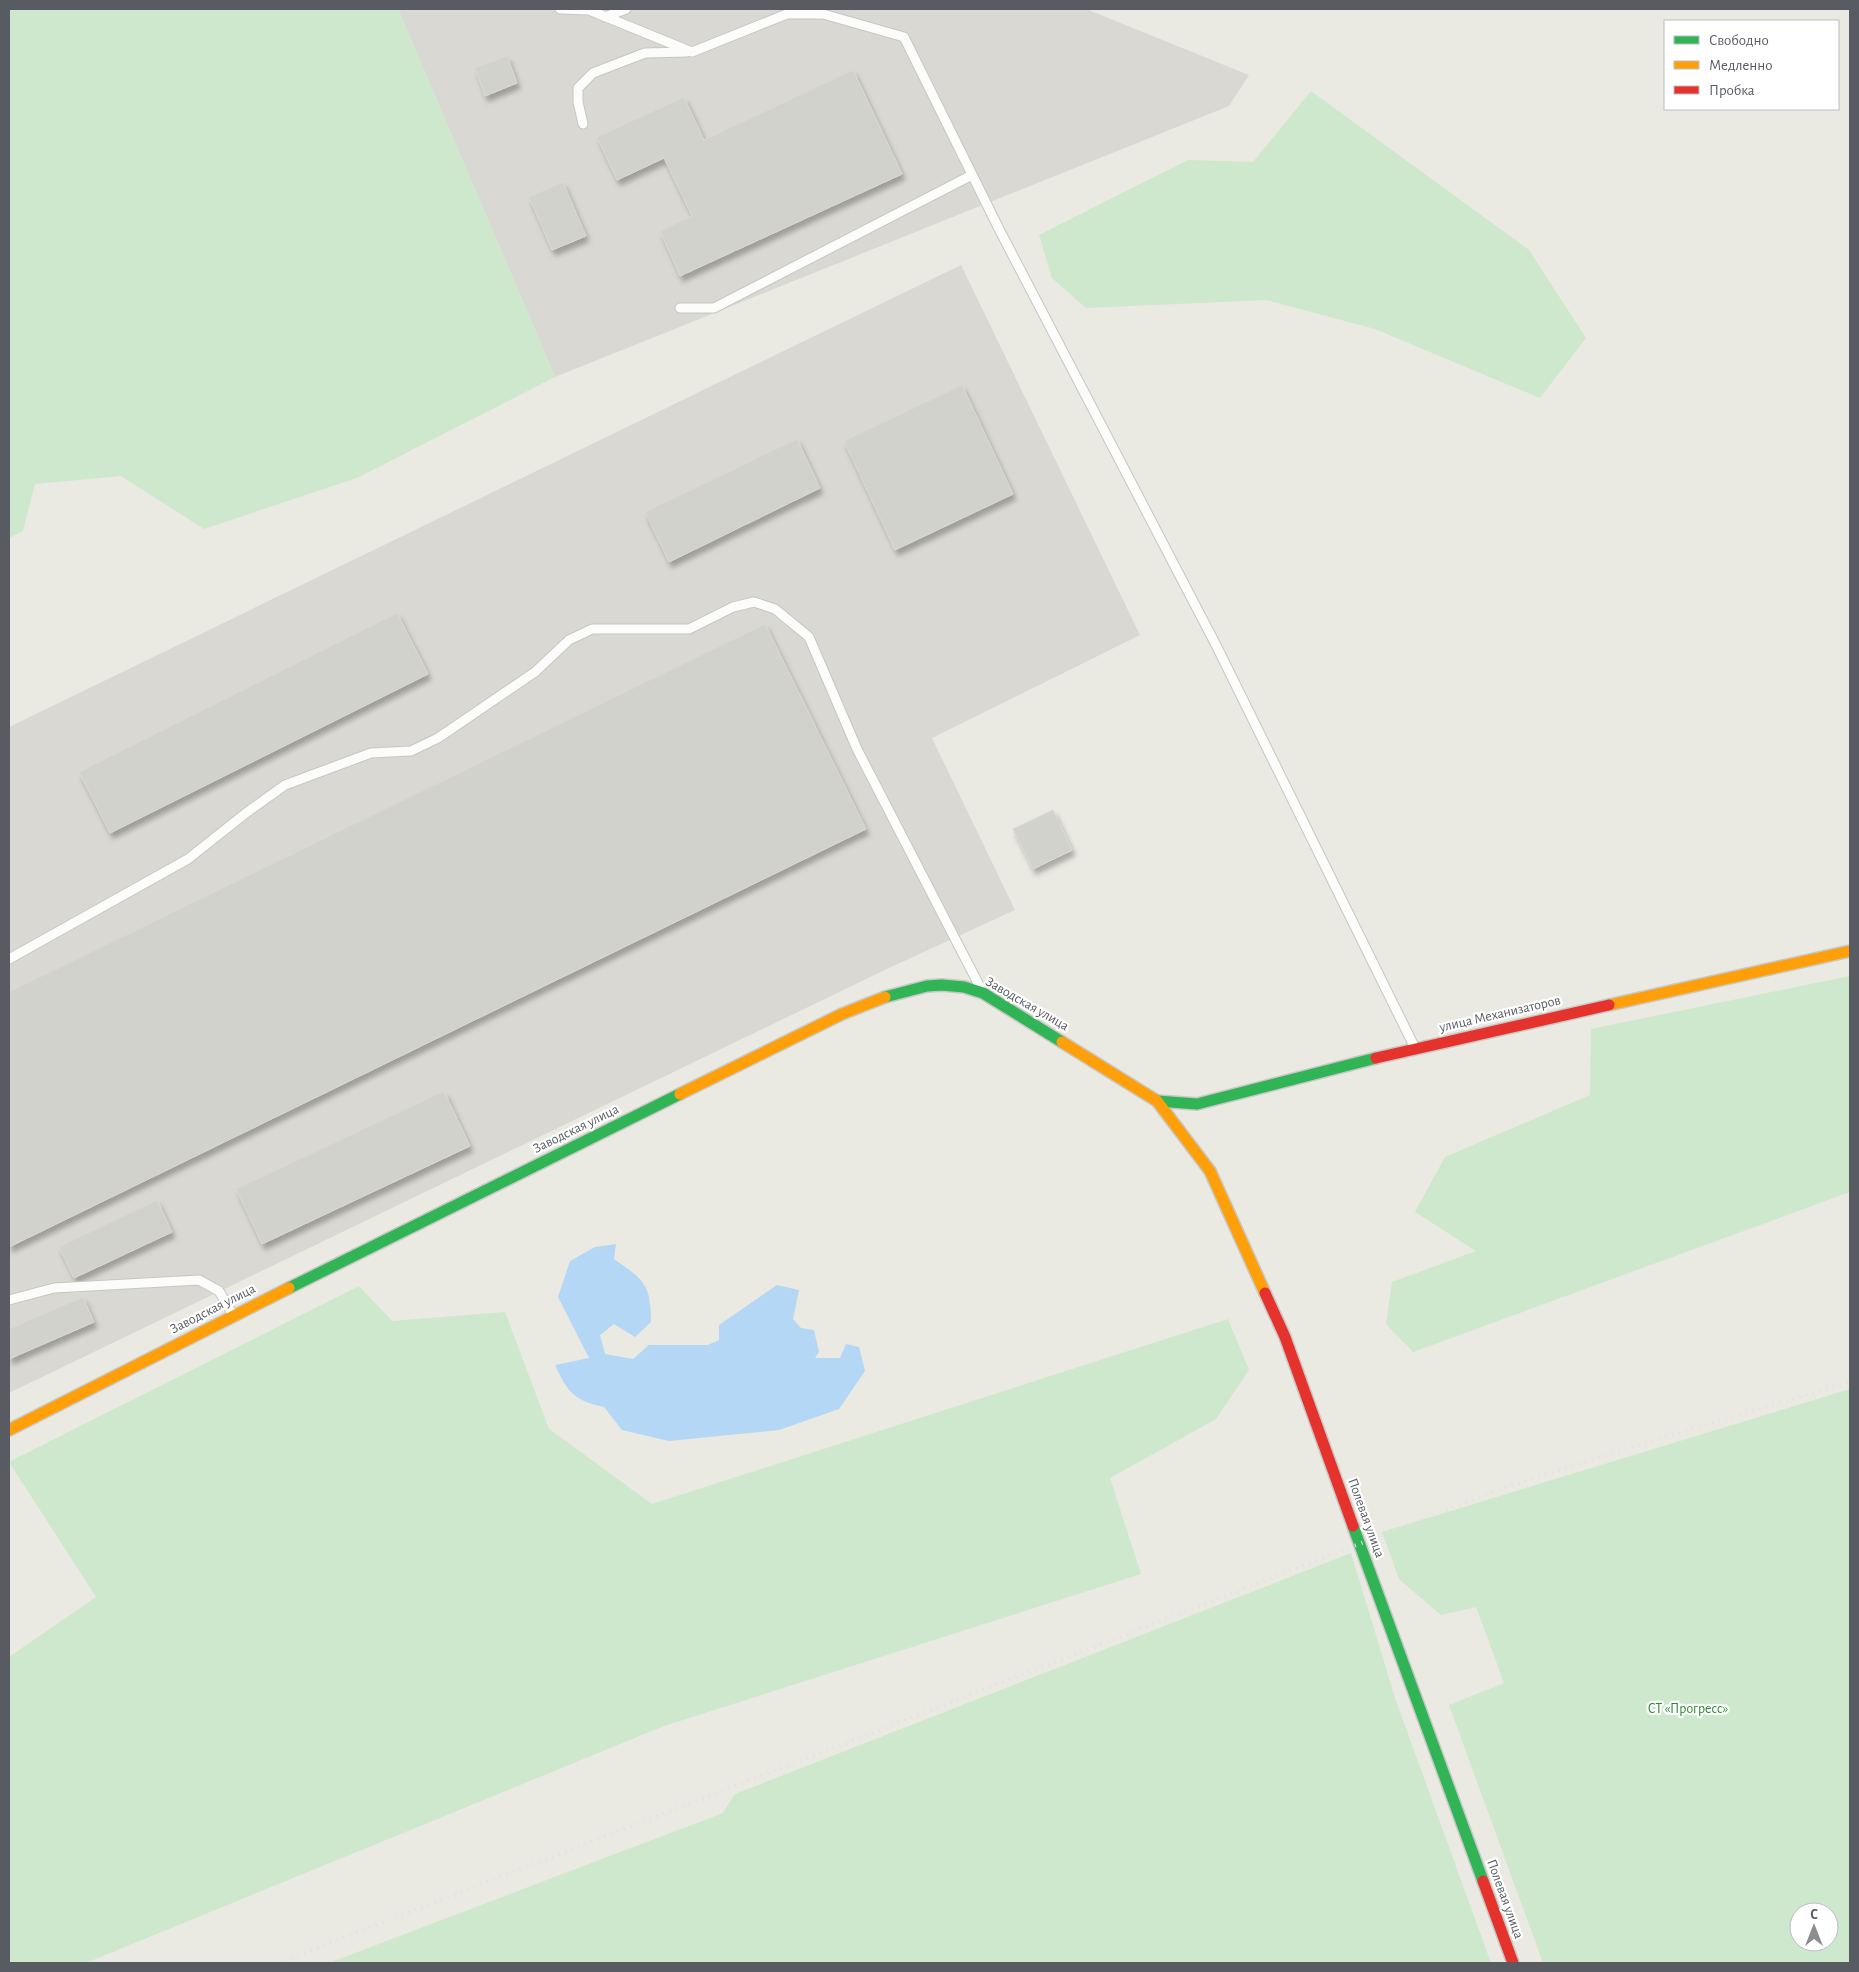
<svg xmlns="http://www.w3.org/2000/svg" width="1859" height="1972" viewBox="0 0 1859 1972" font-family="'Alegreya Sans',sans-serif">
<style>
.industrial{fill:#d9d8d2}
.green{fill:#cee8cd;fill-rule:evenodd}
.water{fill:#b5d7f6}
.building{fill:#d2d2cd;stroke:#dad8d2;filter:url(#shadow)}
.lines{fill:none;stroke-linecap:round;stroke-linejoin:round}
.lane-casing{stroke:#c6c7c5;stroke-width:11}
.fast-casing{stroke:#c7c8c6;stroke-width:14}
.slow-casing{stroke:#c7c8c6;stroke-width:14}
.jam-casing{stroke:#c7c8c6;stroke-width:14}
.lane{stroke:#fcfcfb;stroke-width:9}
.fast{stroke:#30b455;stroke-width:11}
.slow{stroke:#ff9f0a;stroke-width:11}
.jam{stroke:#e5322d;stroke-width:11}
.rail{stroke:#e2e2e1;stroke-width:4;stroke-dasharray:1 6;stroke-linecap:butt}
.labels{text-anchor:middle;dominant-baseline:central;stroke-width:4.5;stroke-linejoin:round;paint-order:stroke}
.street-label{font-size:14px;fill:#585c62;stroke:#fff}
.park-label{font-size:14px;fill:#2c8735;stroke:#fff}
</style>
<defs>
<filter id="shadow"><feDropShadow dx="3" dy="5.5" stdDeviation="2.5" flood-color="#0004"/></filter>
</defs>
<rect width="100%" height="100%" fill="#eae9e2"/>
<g class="industrial">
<path d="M398,9H1086L1249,75L1229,106L555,377Z"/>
<path d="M961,265L1140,635L932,738L1015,910L891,967L9,1393V727Z"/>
</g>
<g class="green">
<path d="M9,9H398L555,377L357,478L204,529L121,476L35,484L23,531L9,538Z"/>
<path d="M1311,91L1529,250L1586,338L1540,398L1375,329L1266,300L1086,308L1052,278L1039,235L1188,160L1253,162Z"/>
<path d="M1850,976V1192L1413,1352L1386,1324L1392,1282L1476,1251L1415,1212L1445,1157L1590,1095L1591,1029Z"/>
<path d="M359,1286L392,1321L505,1312L549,1429L652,1504L1228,1319L1249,1370L1216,1419L1110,1478L1141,1574L664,1726L86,1963H9V1657L96,1597L9,1462Z"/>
<path d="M1850,1389V1963H1543L1449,1705L1504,1683L1476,1607L1441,1615L1399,1579L1382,1532ZM1799,1912H1829V1942H1799Z"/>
<path d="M1351,1553L1395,1698L1491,1963H329L723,1813L735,1794Z"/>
</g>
<path class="water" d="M616,1244L614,1259C644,1280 651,1284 651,1322L635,1337L614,1324L600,1335L605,1354L633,1359L649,1345H708L719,1340V1325L777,1285L799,1290L793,1319L801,1328L814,1330L819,1352L815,1358H840L846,1344L859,1347L865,1371L839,1409L779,1430L669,1441L622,1430L604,1407C574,1401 567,1391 555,1365L589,1358L558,1297L570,1261L595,1247Z"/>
<g class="building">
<path d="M507,56L517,83L485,96L475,68Z"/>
<path d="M853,70L902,174L680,276L660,231L692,216L664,158L617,180L597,137L684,97L704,140Z"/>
<path d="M563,182L586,236L552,250L529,197Z"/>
<path d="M962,385L1013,494L895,550L844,441Z"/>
<path d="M797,439L820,488L669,562L645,512Z"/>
<path d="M397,613L428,674L110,833L79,772Z"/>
<path d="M765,624L866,829L9,1247V992Z"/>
<path d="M1053,810L1072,850L1033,869L1013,829Z"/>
<path d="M444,1091L470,1146L262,1244L236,1189Z"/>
<path d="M157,1200L172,1232L74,1278L59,1247Z"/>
<path d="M83,1297L94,1322L9,1359V1329Z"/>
</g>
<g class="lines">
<defs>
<g id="lane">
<path d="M560,9L589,10L692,52L787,14H823L904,37L999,229L1217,647L1415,1048"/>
<path d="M605,17L626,9"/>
<path d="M583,124L578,102V88L593,73L645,53L687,52"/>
<path d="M680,308H714L972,175"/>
<path d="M9,959L188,859L246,813L285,785L371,753L411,751L438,738L535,672L569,640L592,629H689L733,607L754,602L775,609L809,637L857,749L980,987"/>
<path d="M9,1300L54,1288L199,1280L219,1291L233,1315"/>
</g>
<g id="fast">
<path d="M885,997L927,986L942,985L964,987L983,993L1062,1042"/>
<path d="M1157,1101L1197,1104L1376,1058"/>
<path d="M289,1288L680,1094"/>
<path d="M1353,1526L1483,1881"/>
</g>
<g id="slow">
<path d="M1609,1005L1850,951"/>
<path d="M1062,1042L1157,1101L1210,1171L1265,1293"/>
<path d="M680,1094L842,1014L885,997"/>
<path d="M9,1430L289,1288"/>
</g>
<g id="jam">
<path d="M1376,1058L1609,1005"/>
<path d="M1265,1293L1285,1337L1353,1526"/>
<path d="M1483,1881L1513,1963"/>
</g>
</defs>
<use href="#lane" class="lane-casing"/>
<use href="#fast" class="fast-casing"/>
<use href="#slow" class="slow-casing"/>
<use href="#jam" class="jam-casing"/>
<use href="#lane" class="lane"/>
<use href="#fast" class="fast"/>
<use href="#slow" class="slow"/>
<use href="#jam" class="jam"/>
<path class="rail" d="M278,1963L1501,1489L1638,1445L1850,1382"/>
</g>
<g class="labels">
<g class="street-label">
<text transform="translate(1027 1004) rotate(30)">Заводская улица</text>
<text transform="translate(1500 1014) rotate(-13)">улица Механизаторов</text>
<text transform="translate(576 1129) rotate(-26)">Заводская улица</text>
<text transform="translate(213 1309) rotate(-27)">Заводская улица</text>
<text transform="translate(1366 1518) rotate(70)">Полевая улица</text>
<text transform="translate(1505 1899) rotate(70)">Полевая улица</text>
</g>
<g class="park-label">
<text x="1688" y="1709">СТ «Прогресс»</text>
</g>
</g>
<rect width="1859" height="1972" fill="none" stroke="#585c62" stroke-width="20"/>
<rect x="1664" y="20" width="175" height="90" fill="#ffffff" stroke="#bcbec0"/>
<rect x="1674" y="36" width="25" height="8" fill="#30b455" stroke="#bcbec0"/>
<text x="1709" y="45" font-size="15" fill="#585c62">Свободно</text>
<rect x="1674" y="61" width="25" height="8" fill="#ff9f0a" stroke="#bcbec0"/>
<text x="1709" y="70" font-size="15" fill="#585c62">Медленно</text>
<rect x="1674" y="86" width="25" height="8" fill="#e5322d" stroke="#bcbec0"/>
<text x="1709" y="95" font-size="15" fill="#585c62">Пробка</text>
<g transform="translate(1814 1927)"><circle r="24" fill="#ffffff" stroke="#bcbec0"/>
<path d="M0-4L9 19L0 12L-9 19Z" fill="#8b8d8f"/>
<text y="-8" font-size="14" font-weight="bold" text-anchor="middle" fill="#585c62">С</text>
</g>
</svg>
